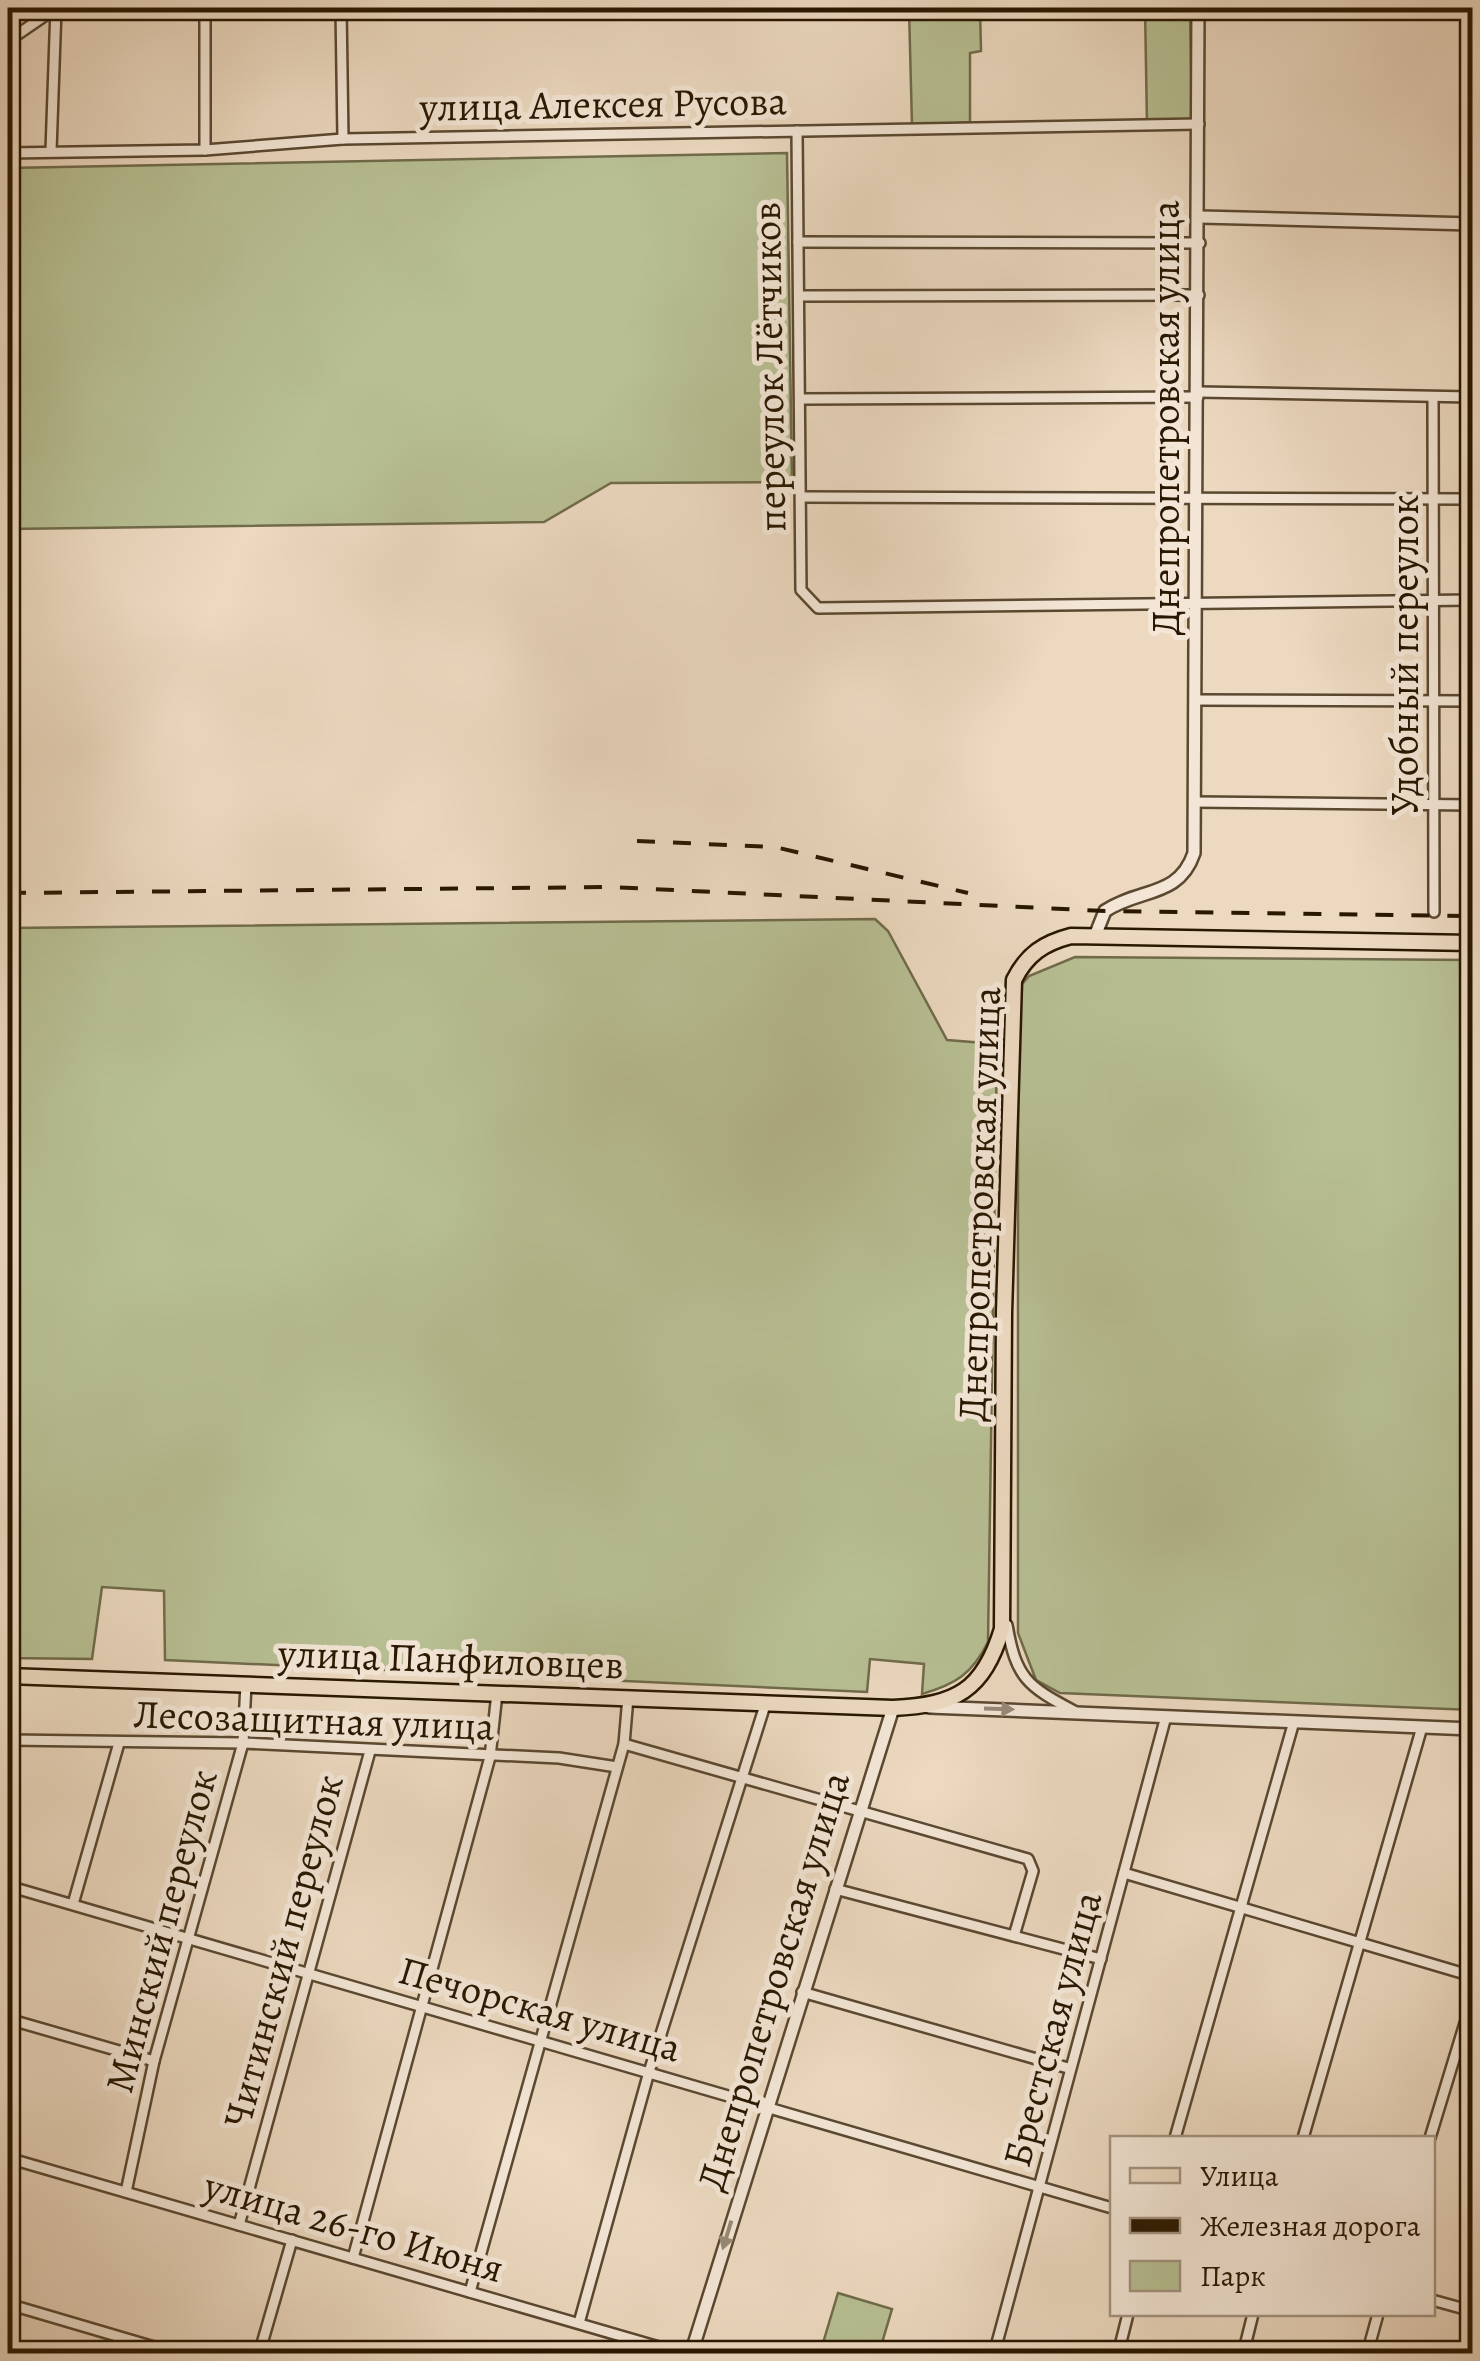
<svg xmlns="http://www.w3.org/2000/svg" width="1480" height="2361" viewBox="0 0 1480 2361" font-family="Alegreya,serif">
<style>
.green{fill:#b7bf93;stroke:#706b4a;stroke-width:2.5}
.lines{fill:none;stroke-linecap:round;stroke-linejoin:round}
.minor-casing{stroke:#5a4830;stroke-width:14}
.tertiary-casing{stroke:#5a4830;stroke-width:16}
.primary-casing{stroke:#291700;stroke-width:19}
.minor{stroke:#f3e6d6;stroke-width:9}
.tertiary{stroke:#f3e6d6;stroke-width:11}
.primary{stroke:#ecd9c0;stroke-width:14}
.rail{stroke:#291700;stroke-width:4;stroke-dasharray:18 18;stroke-linecap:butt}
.oneway{fill:#988976}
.labels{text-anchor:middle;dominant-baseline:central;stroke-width:10;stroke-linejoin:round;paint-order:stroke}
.street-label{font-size:40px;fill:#291700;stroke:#f3e6d6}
</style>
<rect width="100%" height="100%" fill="#ecd9c0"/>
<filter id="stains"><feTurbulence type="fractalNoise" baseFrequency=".002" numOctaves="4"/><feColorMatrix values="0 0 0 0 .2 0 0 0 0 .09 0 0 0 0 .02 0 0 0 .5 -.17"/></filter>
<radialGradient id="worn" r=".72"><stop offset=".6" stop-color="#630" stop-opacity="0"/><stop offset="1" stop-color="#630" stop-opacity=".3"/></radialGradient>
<g class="green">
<path d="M909,8H980L981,51L970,53V122L912,126Z"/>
<path d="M1145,8H1190L1192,122L1147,123Z"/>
<path d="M787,153L792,482L611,483L544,522L8,529V168Z"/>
<path d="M875,919L888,931L947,1040L997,1044L988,1642C972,1674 956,1684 922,1694L924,1664L870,1659L867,1692L165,1660L164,1591L102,1587L92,1659L8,1658V928Z"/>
<path d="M1075,957L1472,960V1710L1060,1693L1036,1680L1018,1633V989L1029,976Z"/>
<path d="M838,2293L892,2309L879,2353H820Z"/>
</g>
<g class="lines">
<defs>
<g id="minor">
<path d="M205,8V150"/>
<path d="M341,8L343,139"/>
<path d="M8,41L56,8"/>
<path d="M797,131L801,590L818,608L1472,600"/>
<path d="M51,151L56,8"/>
<path d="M8,153L205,150L343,139L1199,124"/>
<path d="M798,242L1200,243"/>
<path d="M800,296L1199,295"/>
<path d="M1198,392L1472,397"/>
<path d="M1433,398L1434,912"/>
<path d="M802,399L1198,397"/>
<path d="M801,497L1472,499"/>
<path d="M1195,700L1472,701"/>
<path d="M1194,802L1472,805"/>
<path d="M1007,1625C1016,1678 1027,1686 1074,1711"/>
<path d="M8,1740L243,1743L559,1758L617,1767"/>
<path d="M624,1744L1028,1859L1033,1871L1014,1936"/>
<path d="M1124,1873L1472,1976"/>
<path d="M8,1886L1112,2208"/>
<path d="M835,1889L1101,1959"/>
<path d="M73,1904L119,1743"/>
<path d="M802,1992L1068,2068"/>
<path d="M8,2019L154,2061"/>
<path d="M1175,2138L1293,1725"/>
<path d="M1303,2138L1422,1727"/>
<path d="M1430,2138L1472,2000"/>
<path d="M8,2158L683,2354"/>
<path d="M126,2192L154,2061L243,1743L246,1684"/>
<path d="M239,2225L370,1751"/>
<path d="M353,2258L490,1757L497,1693"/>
<path d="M470,2292L624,1744L628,1697"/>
<path d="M1432,2300L1472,2311"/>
<path d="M8,2304L178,2354"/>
<path d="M579,2323L649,2072L766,1702"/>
<path d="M259,2354L292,2240"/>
<path d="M994,2354L1165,1720"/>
<path d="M1118,2354L1128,2314"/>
<path d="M1243,2354L1253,2314"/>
<path d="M1367,2354L1378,2314"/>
</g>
<g id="tertiary">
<path d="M1200,217L1472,224"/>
<path d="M1095,936L1105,911C1139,888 1179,898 1194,853L1198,8"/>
<path d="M929,1707L1472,1729"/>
<path d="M691,2354L893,1708"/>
</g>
<path id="primary" d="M8,1676L893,1708C956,1705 983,1691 1002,1629L1004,1313L1014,980C1027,954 1044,943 1071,936L1472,943"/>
</defs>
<use href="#minor" class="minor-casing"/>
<use href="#tertiary" class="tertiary-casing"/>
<use href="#primary" class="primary-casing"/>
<use href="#minor" class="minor"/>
<use href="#tertiary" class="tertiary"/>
<use href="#primary" class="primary"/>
<g class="rail">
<path d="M637,841L775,847L968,893"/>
<path d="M8,893L612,887L1105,911L1472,916"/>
</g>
</g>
<defs><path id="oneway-solid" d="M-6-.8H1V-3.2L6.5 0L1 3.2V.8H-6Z" transform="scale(2.5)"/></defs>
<g class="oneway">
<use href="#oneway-solid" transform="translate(999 1709) rotate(2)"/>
<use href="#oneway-solid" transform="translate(727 2235) rotate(107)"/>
</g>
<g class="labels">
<g class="street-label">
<text transform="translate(603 104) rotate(-1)">улица Алексея Русова</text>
<text transform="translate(769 367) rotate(-91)">переулок Лётчиков</text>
<text transform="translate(1165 418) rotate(-90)">Днепропетровская улица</text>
<text transform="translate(1404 655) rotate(-90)">Удобный переулок</text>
<text transform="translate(979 1204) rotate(-88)">Днепропетровская улица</text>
<text transform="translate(451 1659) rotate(2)">улица Панфиловцев</text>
<text transform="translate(314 1720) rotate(2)">Лесозащитная улица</text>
<text transform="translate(161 1931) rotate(-75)">Минский переулок</text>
<text transform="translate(283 1951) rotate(-75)">Читинский переулок</text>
<text transform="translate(773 1981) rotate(-73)">Днепропетровская улица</text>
<text transform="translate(540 2009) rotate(16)">Печорская улица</text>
<text transform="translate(1052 2029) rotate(-75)">Брестская улица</text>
<text transform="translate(354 2227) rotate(16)">улица 26-го Июня</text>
</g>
</g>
<rect width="1480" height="2361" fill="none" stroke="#ecd9c0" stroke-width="40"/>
<rect x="10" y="10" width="1460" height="2341" fill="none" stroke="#291700" stroke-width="5"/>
<rect x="20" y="20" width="1440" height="2321" fill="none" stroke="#291700" stroke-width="2.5"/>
<rect x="1110" y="2136" width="325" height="180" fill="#f3e6d6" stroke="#a29380" stroke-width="2.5"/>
<rect x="1130" y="2168" width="50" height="15" fill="#ecd9c0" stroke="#a29380" stroke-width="2.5"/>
<text x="1200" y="2186" font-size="30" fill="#291700">Улица</text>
<rect x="1130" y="2218" width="50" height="15" fill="#291700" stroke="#a29380" stroke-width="2.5"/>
<text x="1200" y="2236" font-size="30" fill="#291700">Железная дорога</text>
<rect x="1130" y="2261" width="50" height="30" fill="#b7bf93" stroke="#a29380" stroke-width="2.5"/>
<text x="1200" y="2286" font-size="30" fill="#291700">Парк</text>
<rect width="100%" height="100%" filter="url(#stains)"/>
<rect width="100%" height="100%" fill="url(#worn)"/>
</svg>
